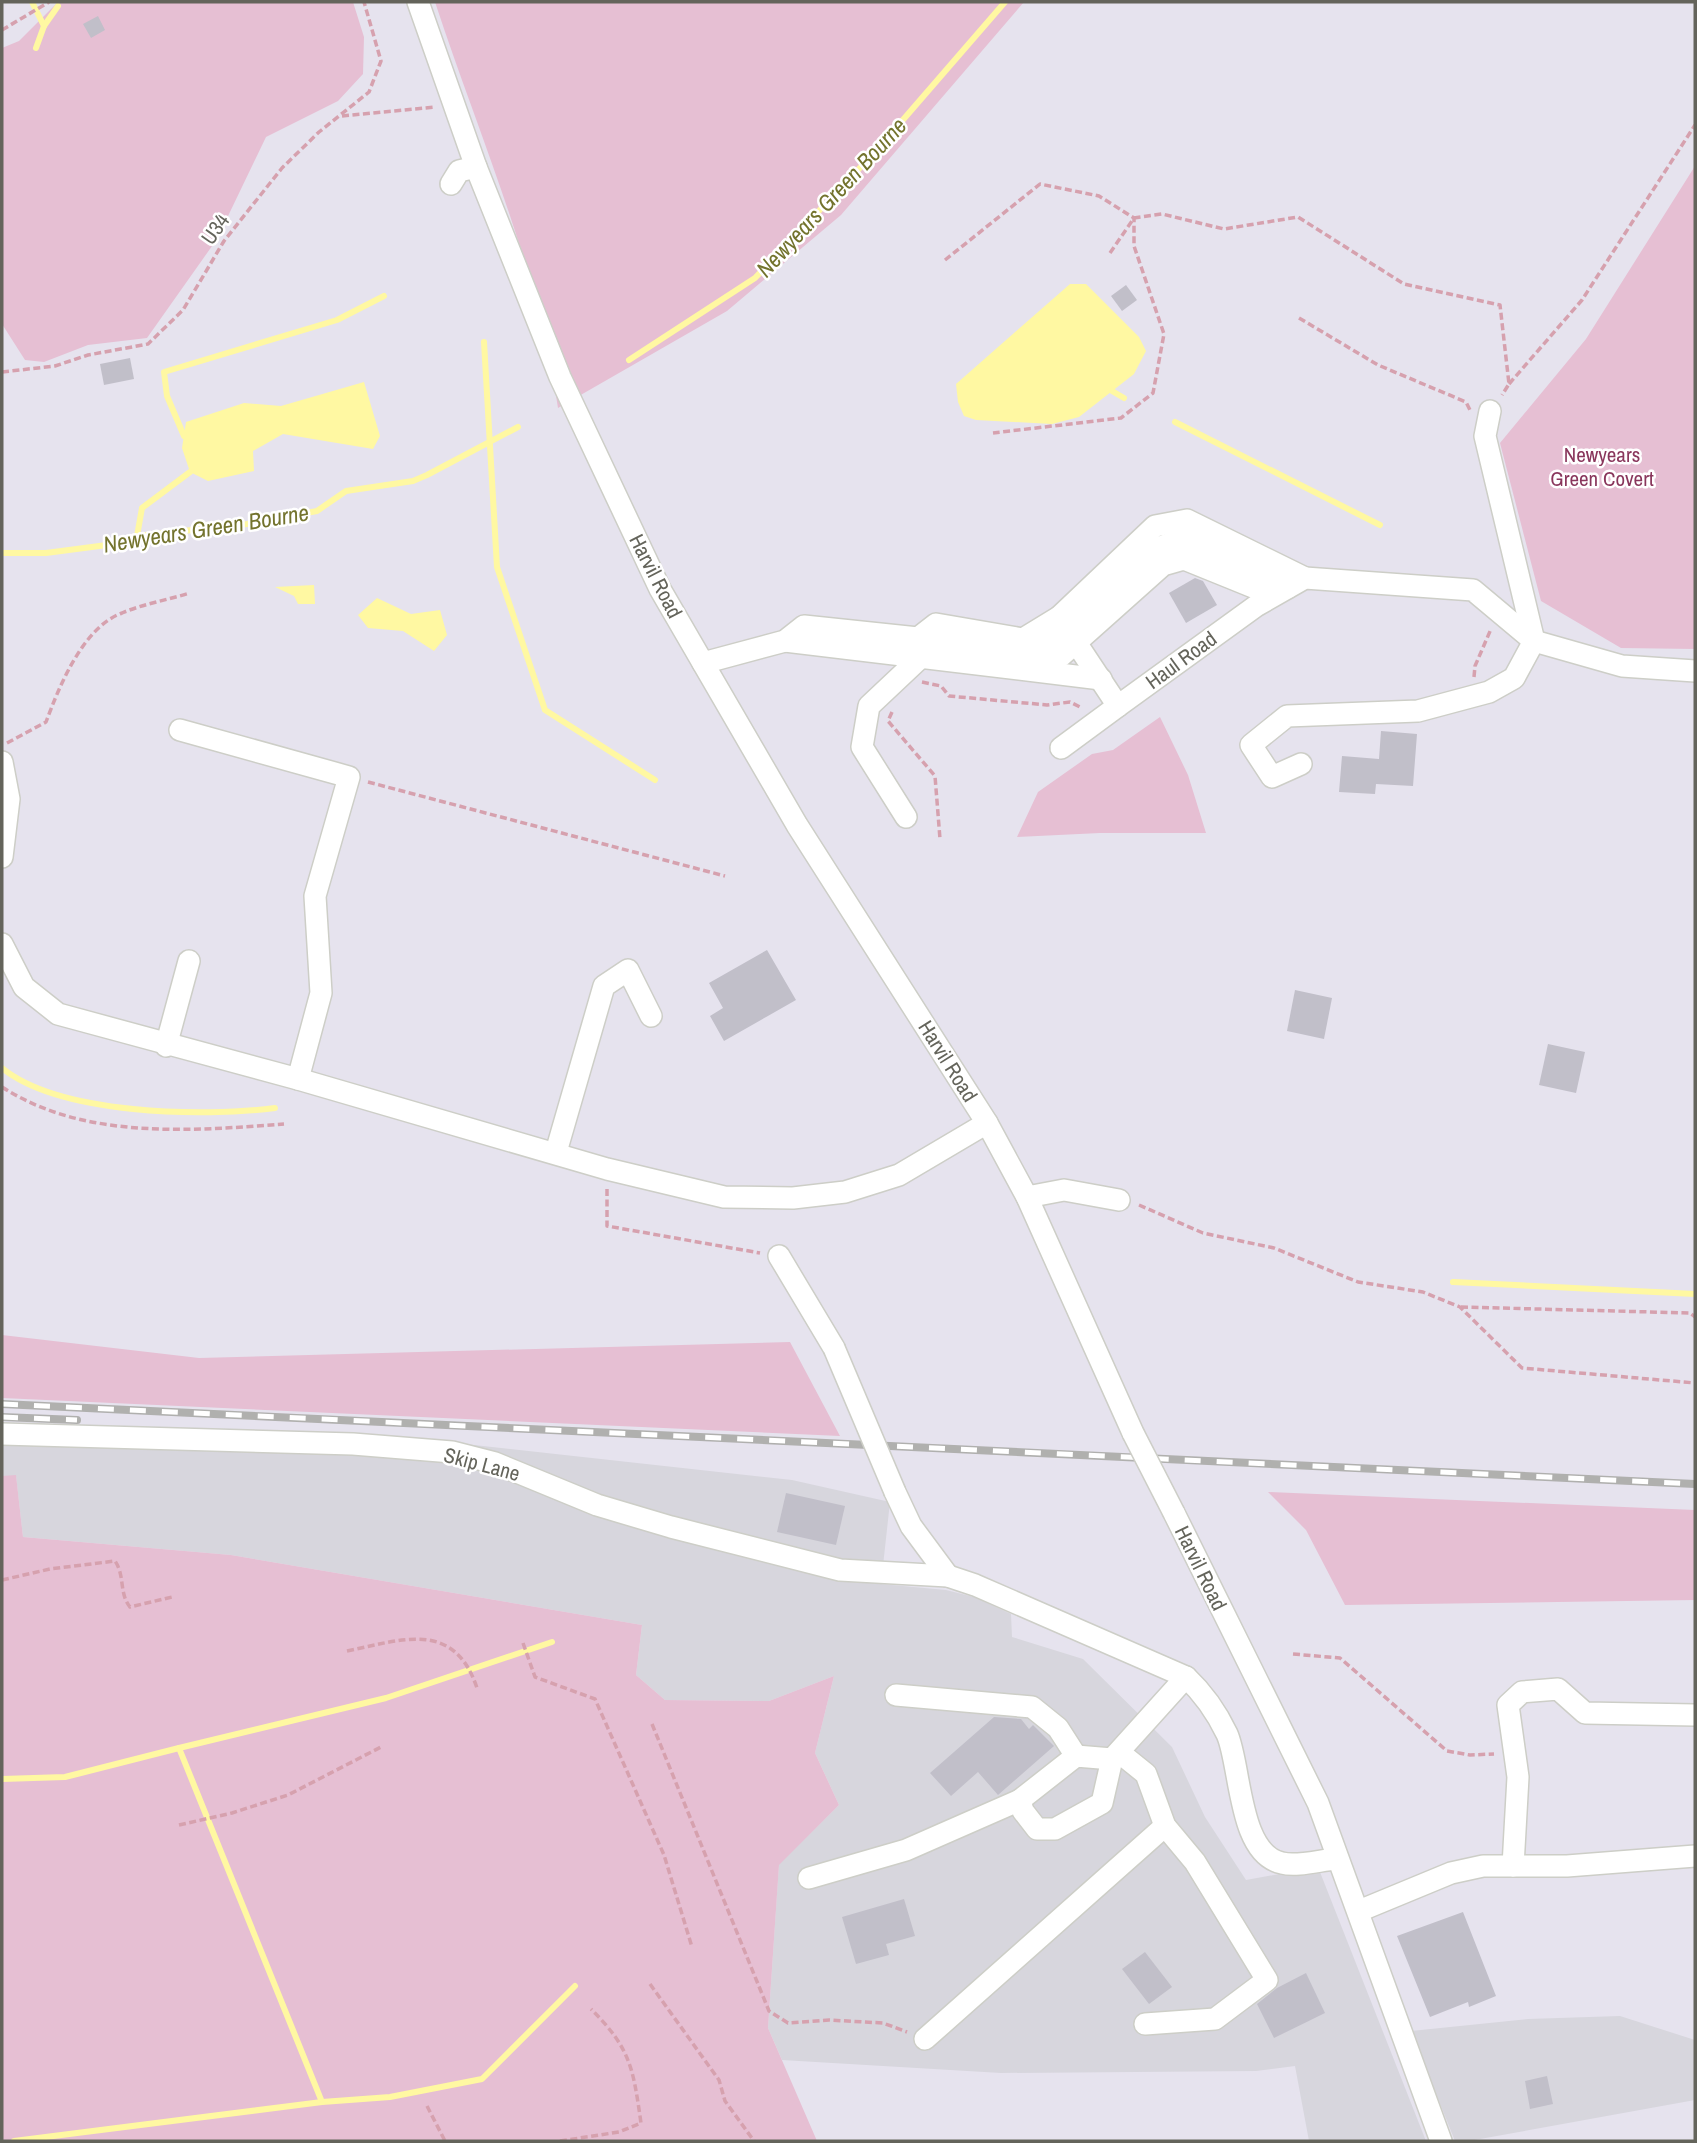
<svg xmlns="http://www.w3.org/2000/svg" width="1697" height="2143" viewBox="0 0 1697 2143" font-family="'Archivo Narrow',sans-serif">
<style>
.industrial{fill:#d7d6dd}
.green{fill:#e6bfd3}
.water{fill:#fff8a2}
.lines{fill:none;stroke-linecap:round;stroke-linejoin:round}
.stream{stroke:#fff8a2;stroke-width:6}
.building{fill:#c1bfc9}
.minor-casing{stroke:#cdcec7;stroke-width:24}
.path{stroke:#d6a1ae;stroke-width:3.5;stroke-dasharray:7 3.5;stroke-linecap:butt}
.minor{stroke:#fff;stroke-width:21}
.rail-casing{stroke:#b0b0ae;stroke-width:8}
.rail{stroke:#fff;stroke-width:5;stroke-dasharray:16;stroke-linecap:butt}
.minor-bridge-casing{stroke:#cdcec7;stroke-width:24;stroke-linecap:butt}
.minor-bridge{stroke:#fff;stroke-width:21}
.labels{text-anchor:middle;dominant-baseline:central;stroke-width:5;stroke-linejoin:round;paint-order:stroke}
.street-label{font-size:21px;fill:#64645b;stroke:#fff}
.park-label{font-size:21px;fill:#89365c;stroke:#fff}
.water-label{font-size:23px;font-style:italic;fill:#73732d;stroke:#fff}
</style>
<rect width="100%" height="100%" fill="#e6e3ee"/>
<g class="industrial">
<path d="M2,1424L438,1441L792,1480L890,1502L881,1584L946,1590L974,1597L1011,1614L1012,1637L1083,1659L1172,1747L1205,1817L1246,1880L1318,1867L1426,2141H1309L1295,2066L1256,2071L1001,2073L782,2060L768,2028L779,1864L839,1805L815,1753L834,1676L769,1701L665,1700L636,1675L642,1625L231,1555L23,1537L16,1476H2Z"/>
<path d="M1620,2016L1695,2040V2100L1469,2141H1455L1411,2031L1528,2019Z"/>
</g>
<g class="green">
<path d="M58,2H353L364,37L363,74L338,101L266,137L217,239L147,338L88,345L44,362L25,360L2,324V48L19,41Z"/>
<path d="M435,2H1024L841,215L727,311L558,408C538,267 479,136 435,2Z"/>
<path d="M1695,166V649L1621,648L1541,601L1500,443L1586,339Z"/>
<path d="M1160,717L1188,775L1206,833H1100L1017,837L1038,792L1092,754L1113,750Z"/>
<path d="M2,1335L199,1358L790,1342L840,1436L2,1398Z"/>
<path d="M16,1475L23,1537L231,1555L642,1625L636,1675L665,1700L769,1701L834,1676L815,1753L839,1805L779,1865L768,2028L817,2141H2V1476Z"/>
<path d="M1268,1492L1695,1510V1600L1345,1605L1306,1530Z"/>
</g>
<g class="water">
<path d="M1070,284H1086L1139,337L1146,351L1134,374L1079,417L1052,424L976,420L964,416L958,402L956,384Z"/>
<path d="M364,382L380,436L373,449L283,434L253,451L254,471L208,481L190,472L182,448L186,422L244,403L281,406Z"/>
<path d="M314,585L315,604H298L294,596L275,587Z"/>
<path d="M377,598L411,614L440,610L447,635L434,651L403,631L368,628L358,615Z"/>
</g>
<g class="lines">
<g class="stream">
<path d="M32,2L44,26"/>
<path d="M36,48L44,26L58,6"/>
<path d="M484,342L497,567L545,710L655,780"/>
<path d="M629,360L755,278L876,151L1005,2"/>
<path d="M1112,391L1124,398"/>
<path d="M1175,422L1380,525"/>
<path d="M184,436L167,396L164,372L337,320L384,296"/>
<path d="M137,536L142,508L190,472"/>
<path d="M2,553H46L107,545L137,536L247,524L317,511L346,491L413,481L427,475L518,427"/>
<path d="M2,1068C60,1115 203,1117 275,1108"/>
<path d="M1453,1282L1695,1294"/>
<path d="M179,1748L386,1698L552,1642"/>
<path d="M2,1779L65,1777L179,1748L322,2102L14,2141"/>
<path d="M322,2102L390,2097L482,2079L575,1986"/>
</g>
</g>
<g class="building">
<path d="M98,16L105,30L91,38L83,24Z"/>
<path d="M1126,285L1137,300L1122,311L1111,296Z"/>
<path d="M130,358L134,379L104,385L100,364Z"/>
<path d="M1195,578L1203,581L1217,605L1186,623L1169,593Z"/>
<path d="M1381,731L1417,734L1413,786L1376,784L1375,794L1339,792L1342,756L1379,759Z"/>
<path d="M767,950L796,1000L724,1041L710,1016L723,1008L709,983Z"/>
<path d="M1295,990L1332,998L1324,1039L1287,1031Z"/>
<path d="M1548,1044L1585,1052L1576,1093L1539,1085Z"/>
<path d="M786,1493L845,1506L836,1545L777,1532Z"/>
<path d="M994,1717L1021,1719L1029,1729L1033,1725L1054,1746L998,1795L978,1772L951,1796L930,1773Z"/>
<path d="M904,1899L915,1936L886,1944L889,1955L856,1964L842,1917Z"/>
<path d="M1463,1912L1496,1996L1469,2007L1468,2002L1430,2017L1397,1936Z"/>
<path d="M1145,1952L1172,1987L1149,2004L1122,1969Z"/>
<path d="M1306,1973L1325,2013L1274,2038L1257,2004L1277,1988Z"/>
<path d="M1547,2076L1553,2104L1530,2109L1525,2081Z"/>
</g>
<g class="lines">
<defs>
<g id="minor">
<path d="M418,2L476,167L560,377L660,589L797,825L987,1123L1027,1197L1133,1433"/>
<path d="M451,184L459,171L476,167"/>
<path d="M1059,617L1118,706L1256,606L1305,578L1473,590L1534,641L1622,666L1695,671"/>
<path d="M918,638L1026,656L1068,628L1153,550L1181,539L1287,588"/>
<path d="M785,641L1101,679"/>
<path d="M1026,656H1061L1163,565L1184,559L1258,589"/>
<path d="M703,663L785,641L804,626L918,638L936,624L1023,639L1059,617L1155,526L1187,520L1305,578"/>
<path d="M180,730L349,777L315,896L321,993L298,1079"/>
<path d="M1061,748L1118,706"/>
<path d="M2,762L9,799L2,857"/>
<path d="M1301,764L1272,777L1251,745L1287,716L1418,711L1489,692L1514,678L1534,641L1485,436L1490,411"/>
<path d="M906,817L862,747L869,706L920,658"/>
<path d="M2,944L24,987L58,1014L298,1079L607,1169L724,1197L793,1198L845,1192L899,1175L987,1123"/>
<path d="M166,1046L189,961"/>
<path d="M556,1152L604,986L628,970L651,1016"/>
<path d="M1027,1197L1064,1190L1119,1200"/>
<path d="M779,1256L834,1348"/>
<path d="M2,1434L353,1444L452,1452L495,1463L597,1505L671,1527L840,1570L948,1576L975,1585L1186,1677C1203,1693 1217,1713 1227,1734C1241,1765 1238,1854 1282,1863C1297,1867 1321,1860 1336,1859"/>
<path d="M895,1492L911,1526L948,1576"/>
<path d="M1174,1513L1318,1803L1441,2141"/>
<path d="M896,1695L1032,1707L1058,1728L1076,1756"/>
<path d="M1120,1753L1146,1774L1165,1826L1195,1862L1267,1980L1215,2019L1145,2024"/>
<path d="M1112,1759L1102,1803L1055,1829H1037L1023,1811L1020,1800L1076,1756L1112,1759L1186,1677"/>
<path d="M1513,1866L1518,1777L1508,1705L1522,1692L1558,1689L1585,1713L1695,1715"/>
<path d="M809,1878L906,1850L1020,1800"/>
<path d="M1359,1911L1451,1873L1483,1866H1567L1695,1856"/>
<path d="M925,2039L1165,1826"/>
</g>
</defs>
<use href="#minor" class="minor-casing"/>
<g class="path">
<path d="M2,30L49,2"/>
<path d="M342,116L435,107"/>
<path d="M1110,253L1134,218L1162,214L1224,229L1298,217L1404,284L1500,305L1509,384L1502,395"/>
<path d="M945,260L1040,184L1099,196L1134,218V246L1164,334L1153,393L1121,418L993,433"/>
<path d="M1299,318L1378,365L1466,402L1470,410"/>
<path d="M2,372L55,366L88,355L148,344L183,310L224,241L282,168L319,132L369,92L381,61L364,2"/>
<path d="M1509,384L1582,300L1695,125"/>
<path d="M1474,677L1475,666L1491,629"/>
<path d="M922,682L941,686L949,696L1047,705L1070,702L1082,708"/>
<path d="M892,712L888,721L935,776L940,839"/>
<path d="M7,743L46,722C59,687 83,627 122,613C143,604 167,600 190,593"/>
<path d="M368,782L725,876"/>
<path d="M2,1087C84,1140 190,1131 284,1124"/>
<path d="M607,1189V1226L760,1253"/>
<path d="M1139,1205L1203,1233L1274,1248L1358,1282L1423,1292L1460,1307L1522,1368L1695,1383"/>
<path d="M1461,1307L1690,1313L1695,1317"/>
<path d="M2,1580L50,1569L115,1561C125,1575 119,1594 130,1607L172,1597"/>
<path d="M523,1643L535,1677L595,1699L664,1855L692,1947"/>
<path d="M347,1651C401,1640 454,1619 477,1688"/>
<path d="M1293,1654L1340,1658L1447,1751L1470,1755L1494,1754"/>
<path d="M652,1724L769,2011L788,2023L829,2020L883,2023L907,2032"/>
<path d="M179,1825L232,1813L288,1795L381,1747"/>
<path d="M650,1984L719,2080L725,2101L754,2141"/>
<path d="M427,2106L445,2141"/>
<path d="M560,2141L619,2132L641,2123C633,2068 631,2049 591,2009"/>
</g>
<use href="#minor" class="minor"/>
<defs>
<g id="rail">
<path d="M2,1404L1695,1484"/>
<path d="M2,1417L77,1420"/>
</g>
</defs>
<use href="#rail" class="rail-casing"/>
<use href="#rail" class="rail"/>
<defs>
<g id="minor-bridge">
<path d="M834,1348L895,1492"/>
<path d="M1133,1433L1174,1513"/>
</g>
</defs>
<use href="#minor-bridge" class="minor-bridge-casing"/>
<use href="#minor-bridge" class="minor-bridge"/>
</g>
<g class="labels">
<g class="street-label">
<text transform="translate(215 229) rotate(-55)">U34</text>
<text transform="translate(656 576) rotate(63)">Harvil Road</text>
<text transform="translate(1181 660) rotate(-36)">Haul Road</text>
<text transform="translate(948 1061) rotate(58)">Harvil Road</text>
<text transform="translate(482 1464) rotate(15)">Skip Lane</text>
<text transform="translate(1201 1568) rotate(64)">Harvil Road</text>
</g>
<g class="park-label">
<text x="1602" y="454">Newyears<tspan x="1602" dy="24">Green Covert</tspan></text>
</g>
<g class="water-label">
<text transform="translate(831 197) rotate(-47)">Newyears Green Bourne</text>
<text transform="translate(206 528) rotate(-9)">Newyears Green Bourne</text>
</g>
</g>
<rect width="1697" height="2143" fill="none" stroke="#64645b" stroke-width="7"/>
</svg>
